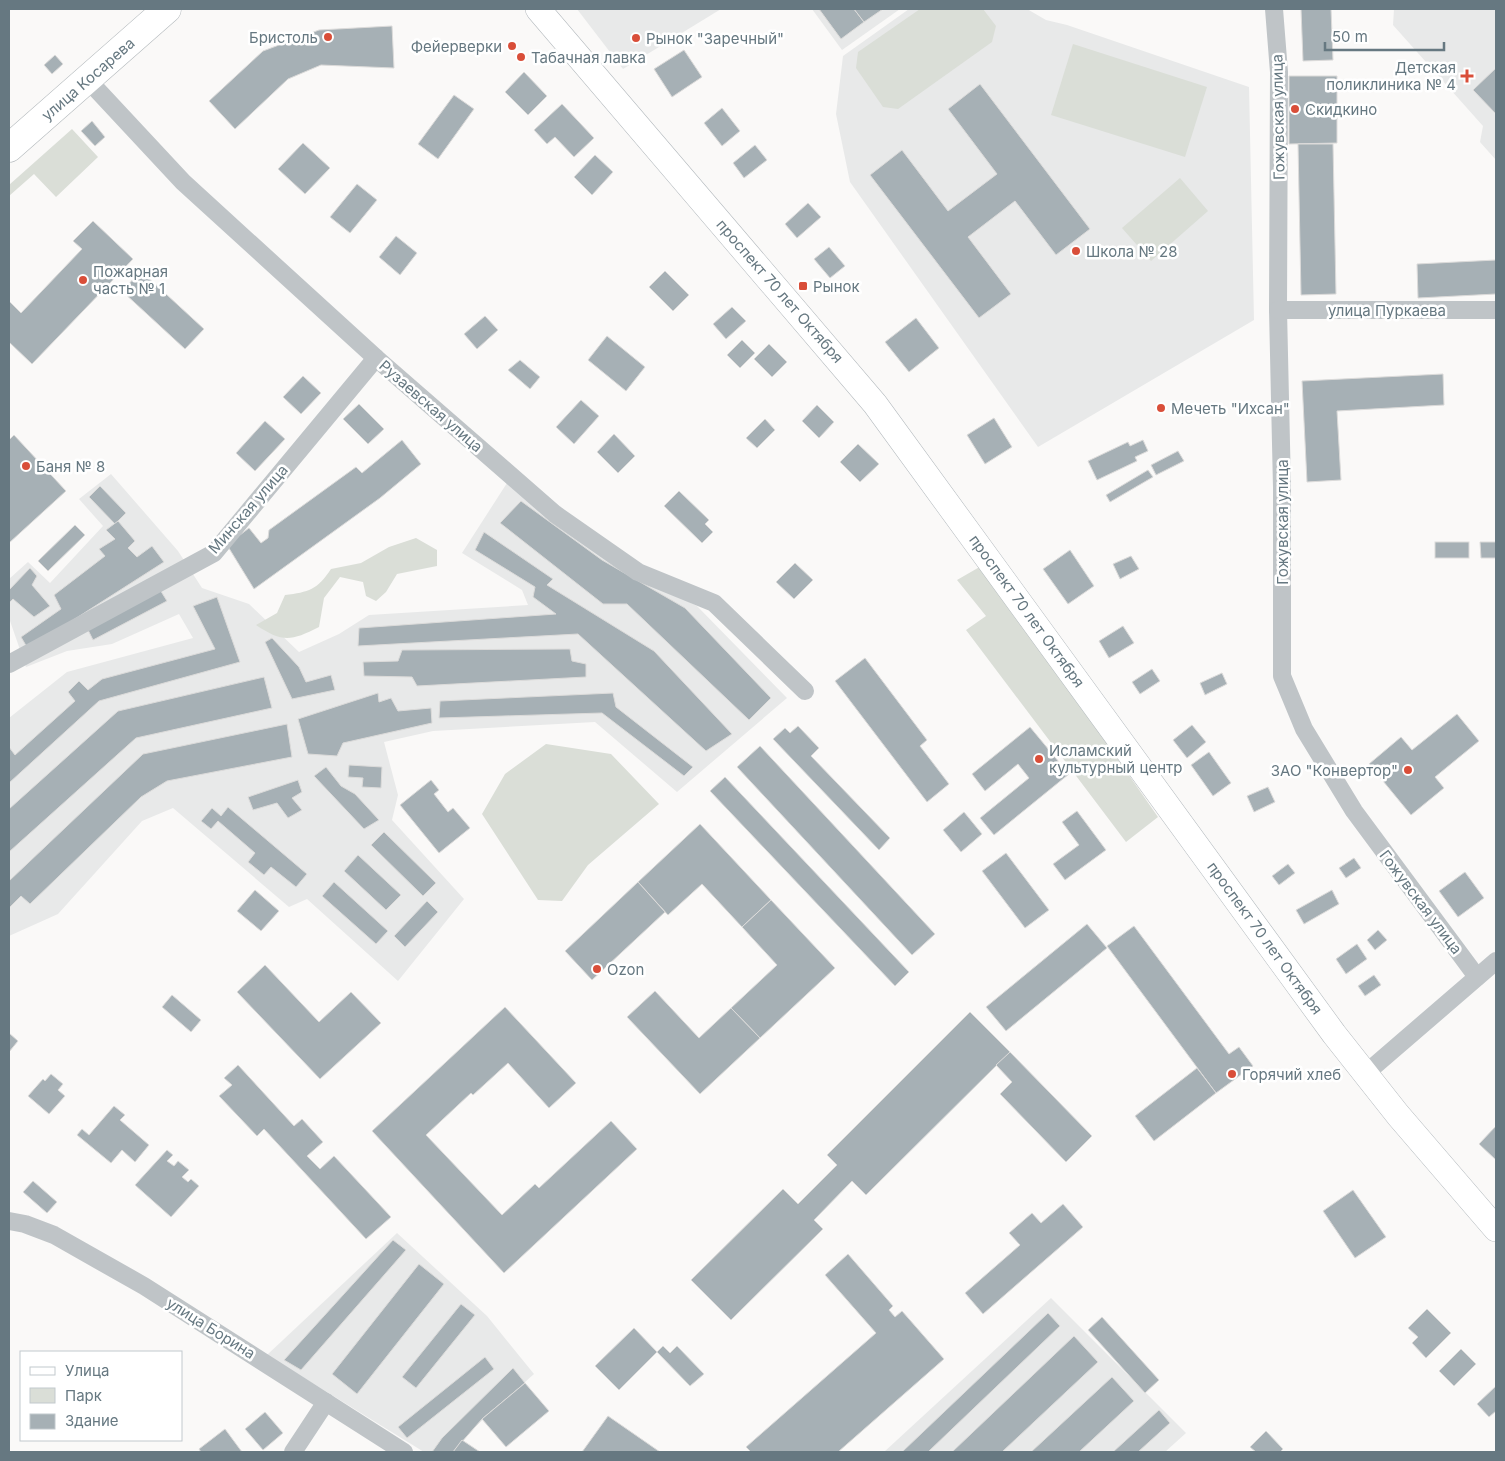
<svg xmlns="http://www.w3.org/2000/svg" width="1505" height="1461" viewBox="0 0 1505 1461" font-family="Inter,sans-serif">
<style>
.built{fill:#e8e9e9}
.green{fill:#daded7}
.building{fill:#a6b0b5;stroke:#dcdbda}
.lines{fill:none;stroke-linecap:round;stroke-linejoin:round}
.secondary-casing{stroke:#b4babe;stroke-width:26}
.primary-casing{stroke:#b3b9bc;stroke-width:29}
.minor{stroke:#bfc4c7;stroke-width:18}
.secondary{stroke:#fff;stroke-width:25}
.primary{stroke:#fff;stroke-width:28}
.poi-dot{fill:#d94e39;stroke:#fff;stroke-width:2}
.labels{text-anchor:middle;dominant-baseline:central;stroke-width:5;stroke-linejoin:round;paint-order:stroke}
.poi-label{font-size:15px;fill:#667881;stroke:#fff;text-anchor:start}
.street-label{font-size:15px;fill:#667881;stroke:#fff}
</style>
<rect width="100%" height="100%" fill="#faf9f8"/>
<g class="built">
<path d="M577,9H721L623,69Z"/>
<path d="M812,9H900L842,50Z"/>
<path d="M909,9H1027L1046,20L1067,25L1249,87L1254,320L1038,447L850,182L836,114L843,56Z"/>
<path d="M1394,9H1496V160L1480,142L1483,126L1393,25Z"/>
<path d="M111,474L178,551L202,588L249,604L299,652L339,634L369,615L528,605L522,590L462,553L507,483L629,571L697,606L787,698L677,792L595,722L433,731L384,742L398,795L392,820L464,899L398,981L307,899L289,907L173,808L142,821L58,914L9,936V718L67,672L193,638L179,614L112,644L67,651L26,667L9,618V579L28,562L50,583L103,526L79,499Z"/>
<path d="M397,1233L487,1316L534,1374L447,1452H424L267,1355Z"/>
<path d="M1051,1298L1186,1433L1165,1452H884Z"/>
</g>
<g class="green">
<path d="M920,9H983L996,26L992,42L898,109L883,107L856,68L858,52Z"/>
<path d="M1073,44L1207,87L1185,157L1051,115Z"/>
<path d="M72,129L98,157L56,197L34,174L9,196V185Z"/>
<path d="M1180,178L1208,211L1151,261L1122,228Z"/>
<path d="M416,538L437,550V566L397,574L386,592L376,601L366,596L363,582L340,577L324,598L319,627C291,641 283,643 256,625L277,613L285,595C309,592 317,590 331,569L361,563L389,547Z"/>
<path d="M983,565L1158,817L1126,842L966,630L986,616L957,580Z"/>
<path d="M546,744L611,754L659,804L588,865L562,901L538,900L482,814L505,774Z"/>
</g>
<g class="building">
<path d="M819,9H854L864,22L841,39Z"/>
<path d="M854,9H883L864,22Z"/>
<path d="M1301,9H1331L1333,60L1303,61Z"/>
<path d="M392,26L394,68L321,65L288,79L235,129L209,101L263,51L319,30Z"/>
<path d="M684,50L702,77L672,97L654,69Z"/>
<path d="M55,55L63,64L52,74L44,65Z"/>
<path d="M1496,68V114L1473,90Z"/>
<path d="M524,72L547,96L528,115L505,92Z"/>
<path d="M1289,76H1337V143L1289,144Z"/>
<path d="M980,84L1090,229L1056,255L1015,201L968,237L1011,294L979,318L870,175L902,150L948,211L997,174L948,109Z"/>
<path d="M454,95L474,109L438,159L418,144Z"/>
<path d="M562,104L594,138L574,157L555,137L547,144L534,130Z"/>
<path d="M722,108L740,131L722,146L704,123Z"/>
<path d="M92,121L105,137L95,146L81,131Z"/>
<path d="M303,143L330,168L305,194L278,169Z"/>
<path d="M1298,144H1333L1336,294L1301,295Z"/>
<path d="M755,145L767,160L744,178L733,163Z"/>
<path d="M595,155L613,172L592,195L574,177Z"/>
<path d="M357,184L377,200L350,233L330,217Z"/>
<path d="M808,203L821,217L797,238L785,224Z"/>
<path d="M93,221L133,259L32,364L9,342V301L21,313L82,249L73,241Z"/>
<path d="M396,236L417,253L400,275L379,257Z"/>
<path d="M829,247L845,266L830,278L814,259Z"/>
<path d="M1496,260V294L1418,298L1417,264Z"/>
<path d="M141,271L204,329L185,349L122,291Z"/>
<path d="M665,271L689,295L673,311L649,287Z"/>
<path d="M732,307L746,321L726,339L713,324Z"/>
<path d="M485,316L498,330L477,349L464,334Z"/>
<path d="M916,318L939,348L909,372L885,342Z"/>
<path d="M607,336L645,367L626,391L588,360Z"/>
<path d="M742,340L755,353L740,368L727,355Z"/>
<path d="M769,344L787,362L772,377L754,359Z"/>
<path d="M520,360L540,377L530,389L508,370Z"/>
<path d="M1443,374L1444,405L1337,411L1341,480L1307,482L1302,381Z"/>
<path d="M303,376L321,393L301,414L283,397Z"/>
<path d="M581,400L599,416L574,444L556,427Z"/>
<path d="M359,404L384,429L368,444L343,419Z"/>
<path d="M817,405L834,422L819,438L802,421Z"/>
<path d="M994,418L1012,447L985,464L967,435Z"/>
<path d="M765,419L775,430L757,448L746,438Z"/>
<path d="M265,421L285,439L255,471L236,453Z"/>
<path d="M614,434L635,456L618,473L597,452Z"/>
<path d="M14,435L66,491L9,543V440Z"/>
<path d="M402,440L421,464L380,498L254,589L227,545L249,528L261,543L268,538L269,530L356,467L362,473Z"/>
<path d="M1143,440L1148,451L1135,457L1137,461L1097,480L1088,461L1128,442L1130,446Z"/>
<path d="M858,444L879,464L860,482L840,462Z"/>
<path d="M1178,451L1184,461L1156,475L1151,465Z"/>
<path d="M1148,470L1153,477L1110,502L1106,495Z"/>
<path d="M100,486L126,513L115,524L89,497Z"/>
<path d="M679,491L709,520L705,524L713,532L702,543L664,506Z"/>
<path d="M521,501L602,560L685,608L771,698L749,720L627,604H603L500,523Z"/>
<path d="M118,521L135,541L128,548L137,557L152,546L164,562L28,649L21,637L61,609L54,595L105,556L99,549L115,539L106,530Z"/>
<path d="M75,525L85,535L48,571L38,561Z"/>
<path d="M484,532L553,579L547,585L654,651L732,734L706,751L578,634L358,646L359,628L556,614L533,597L535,587L475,550Z"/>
<rect x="1435" y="542" width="34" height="16"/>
<path d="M1480,542H1496V558H1481Z"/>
<path d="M1070,550L1094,586L1068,604L1043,569Z"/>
<path d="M1131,556L1139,569L1120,579L1113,564Z"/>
<path d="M795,563L813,580L794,599L776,582Z"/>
<path d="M30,568L37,576L32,585L50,606L34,617L13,599L9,603V590Z"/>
<path d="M159,588L167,601L93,640L86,626Z"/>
<path d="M217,597L240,662L99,701L9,783V747L15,755L75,701L68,692L79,681L88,690L102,679L215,649L193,606Z"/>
<path d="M1123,626L1134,643L1109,658L1099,641Z"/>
<path d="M272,638L299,667L306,682L331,675L335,690L292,699L265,642Z"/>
<path d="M570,649L572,661L586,664V677L417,686L412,677L364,676L363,662L398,661L402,650Z"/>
<path d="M865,658L927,740L920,746L949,784L927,802L835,681Z"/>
<path d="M1152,669L1160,681L1140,694L1132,682Z"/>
<path d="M1222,673L1227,684L1205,695L1200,683Z"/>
<path d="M264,677L272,708L136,738L9,852V809L118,711Z"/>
<path d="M378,693L379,702L391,698L398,711L431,708L432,723L343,743L337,756L308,754L298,719Z"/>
<path d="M613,693L616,707L693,767L684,776L602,713L439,718L440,701Z"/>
<path d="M1457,714L1479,741L1435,777L1444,788L1411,815L1369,764L1401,737L1412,750Z"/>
<path d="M287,724L292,757L167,781L141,797L30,904L21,896L9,908V881L143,754Z"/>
<path d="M1192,725L1206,742L1187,758L1173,740Z"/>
<path d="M798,726L819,748L811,756L890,838L879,850L773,739L785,728L790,733Z"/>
<path d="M1030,727L1069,774L994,835L980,818L1029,778L1018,764L985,791L972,774Z"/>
<path d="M760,746L935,934L912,955L737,767Z"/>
<path d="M1209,752L1231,783L1213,796L1191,765Z"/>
<path d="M349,765L382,767L381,788L362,787L363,778L348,777Z"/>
<path d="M326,767L341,786L355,794L379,820L364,829L314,776Z"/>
<path d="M725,777L909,972L895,986L710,791Z"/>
<path d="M298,780L302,792L292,798L302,810L288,818L277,803L253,810L248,797Z"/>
<path d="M431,780L439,790L434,794L448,812L453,808L470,828L439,853L400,805Z"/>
<path d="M1268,787L1275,802L1254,812L1247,796Z"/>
<path d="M228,807L307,874L296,887L271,867L264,875L248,862L255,853L218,821L211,829L201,821L212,808L221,816Z"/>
<path d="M1077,811L1106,850L1065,880L1053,864L1079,845L1062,822Z"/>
<path d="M964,812L982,834L961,852L943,830Z"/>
<path d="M700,824L771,900L742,927L702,884L668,915L638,882Z"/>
<path d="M384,832L436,883L423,896L371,845Z"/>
<path d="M1006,853L1049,910L1025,928L982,871Z"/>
<path d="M358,855L401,895L386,910L344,871Z"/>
<path d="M1354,858L1361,868L1346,878L1339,868Z"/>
<path d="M1288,864L1295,873L1279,885L1272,876Z"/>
<path d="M1465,872L1484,898L1458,917L1439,891Z"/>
<path d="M334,882L388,931L376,944L322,896Z"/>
<path d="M638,882L665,912L592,980L565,951Z"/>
<path d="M255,890L279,911L261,931L237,911Z"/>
<path d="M1332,890L1339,904L1304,924L1296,910Z"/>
<path d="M771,900L835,968L760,1038L731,1008L777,965L742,927Z"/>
<path d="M427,901L438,912L405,947L394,936Z"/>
<path d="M1087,924L1107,948L1006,1031L986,1007Z"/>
<path d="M1134,926L1229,1054L1239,1047L1253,1066L1216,1093L1107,946Z"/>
<path d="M1378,930L1387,940L1375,950L1367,940Z"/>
<path d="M1357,944L1367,959L1346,974L1336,959Z"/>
<path d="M265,965L319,1022L351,992L381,1023L320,1079L237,992Z"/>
<path d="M1374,975L1381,985L1365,996L1358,986Z"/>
<path d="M655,991L699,1038L731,1008L760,1038L700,1094L627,1017Z"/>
<path d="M172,995L201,1020L191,1032L162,1007Z"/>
<path d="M505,1007L576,1083L549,1108L508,1063L473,1095L471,1093L426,1135L502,1215L535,1184L539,1188L611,1121L637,1149L504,1273L372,1131Z"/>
<path d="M970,1012L1010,1052L866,1195L852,1181L814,1220L823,1229L731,1320L691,1280L783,1189L798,1204L837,1165L827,1155Z"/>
<path d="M9,1033L18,1041L9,1052Z"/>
<path d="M1010,1052L1092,1136L1066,1162L1000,1094L1012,1082L996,1065Z"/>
<path d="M238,1065L294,1126L302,1119L323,1142L307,1156L320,1169L334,1156L391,1217L366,1239L264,1129L257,1136L219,1096L232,1085L224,1078Z"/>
<path d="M1197,1068L1216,1093L1154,1141L1135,1116Z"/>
<path d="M51,1074L63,1084L58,1090L65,1096L49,1114L28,1096L43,1079L45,1081Z"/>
<path d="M114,1106L125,1115L120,1120L149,1145L135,1162L122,1150L111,1163L77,1135L82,1129L89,1135Z"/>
<path d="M1496,1126V1160L1479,1144Z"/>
<path d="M167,1150L173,1155L167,1161L174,1166L178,1161L189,1170L182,1177L188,1182L191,1179L199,1186L171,1217L135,1185Z"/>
<path d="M33,1181L57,1202L47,1213L23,1192Z"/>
<path d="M1353,1190L1386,1237L1355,1258L1323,1211Z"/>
<path d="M1063,1204L1083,1227L983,1314L965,1293L1020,1245L1009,1233L1032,1213L1041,1223Z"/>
<path d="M393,1240L406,1250L301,1370L284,1360Z"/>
<path d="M848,1254L893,1306L889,1310L895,1317L902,1311L944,1359L838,1452H751L746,1447L876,1333L825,1275Z"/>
<path d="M419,1264L444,1284L357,1394L332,1374Z"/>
<path d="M461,1304L475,1315L416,1388L402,1377Z"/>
<path d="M1427,1309L1451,1333L1426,1358L1412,1343L1418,1337L1408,1328Z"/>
<path d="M1048,1313L1060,1326L928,1452H902Z"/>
<path d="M1102,1317L1159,1380L1145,1393L1088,1330Z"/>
<path d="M634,1328L657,1352L619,1390L595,1366Z"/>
<path d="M1074,1336L1098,1362L1002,1452H952Z"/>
<path d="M663,1346L670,1353L677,1346L704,1374L690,1386L657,1352Z"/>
<path d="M1461,1349L1476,1364L1454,1386L1439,1371Z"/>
<path d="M485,1357L494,1369L407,1438L398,1427Z"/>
<path d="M513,1368L525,1383L482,1419L453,1452H432L442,1438Z"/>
<path d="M1112,1377L1134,1401L1079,1452H1031Z"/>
<path d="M525,1383L549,1411L506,1447L482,1419Z"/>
<path d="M1496,1386V1411L1489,1417L1477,1404Z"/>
<path d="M1159,1410L1170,1423L1138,1452H1113Z"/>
<path d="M265,1412L283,1433L263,1450L245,1429Z"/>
<path d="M608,1416L660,1452H582Z"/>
<path d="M225,1429L242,1452H201L199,1449Z"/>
<path d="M1266,1431L1283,1449L1280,1452H1256L1250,1447Z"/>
<path d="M462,1440L480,1452H453Z"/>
</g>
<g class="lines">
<defs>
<path id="secondary" d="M538,9L875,404L1334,1034L1398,1115L1496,1229"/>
<path id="primary" d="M9,148L167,9"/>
</defs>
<use href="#secondary" class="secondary-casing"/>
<use href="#primary" class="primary-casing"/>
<g class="minor">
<path d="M1274,9L1279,72L1278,310L1282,488V676L1304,729L1354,811L1477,977"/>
<path d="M87,79L183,182L376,358L555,514L638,572L714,603L805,691"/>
<path d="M1278,310H1496"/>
<path d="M9,664L214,553L376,358"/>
<path d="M1365,1074L1496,961"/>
<path d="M9,1221L25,1224L54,1235L144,1286L404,1452"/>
<path d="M293,1452L326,1402"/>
</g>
<use href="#secondary" class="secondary"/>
<use href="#primary" class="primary"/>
</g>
<g class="poi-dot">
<circle cx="328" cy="37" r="5"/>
<circle cx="636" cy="38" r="5"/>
<circle cx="512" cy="46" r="5"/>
<circle cx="521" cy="57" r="5"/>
<path d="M1464.5 68.5h5v5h5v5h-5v5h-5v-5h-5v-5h5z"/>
<circle cx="1295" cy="109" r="5"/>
<circle cx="1076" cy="251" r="5"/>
<circle cx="83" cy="280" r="5"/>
<rect x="798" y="281" width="10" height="10" rx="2.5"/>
<circle cx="1161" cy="408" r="5"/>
<circle cx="26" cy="466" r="5"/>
<circle cx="1039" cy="759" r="5"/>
<circle cx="1408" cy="770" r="5"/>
<circle cx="597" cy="969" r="5"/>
<circle cx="1232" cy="1074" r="5"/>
</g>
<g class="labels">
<g class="poi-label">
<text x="318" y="37" text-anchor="end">Бристоль</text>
<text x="646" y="38">Рынок "Заречный"</text>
<text x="502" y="46" text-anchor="end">Фейерверки</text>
<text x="531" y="57">Табачная лавка</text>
<text x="1456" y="67" text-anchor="end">Детская<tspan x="1456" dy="17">поликлиника № 4</tspan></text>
<text x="1305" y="109">Скидкино</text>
<text x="1086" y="251">Школа № 28</text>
<text x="93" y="271">Пожарная<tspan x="93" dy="17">часть № 1</tspan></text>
<text x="813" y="286">Рынок</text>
<text x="1171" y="408">Мечеть "Ихсан"</text>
<text x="36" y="466">Баня № 8</text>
<text x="1049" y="750">Исламский<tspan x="1049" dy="17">культурный центр</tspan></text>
<text x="1398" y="770" text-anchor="end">ЗАО "Конвертор"</text>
<text x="607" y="969">Ozon</text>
<text x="1242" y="1074">Горячий хлеб</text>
</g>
<g class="street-label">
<text transform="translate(88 79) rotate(-41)">улица Косарева</text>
<text transform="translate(1278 117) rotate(-91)">Гожувская улица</text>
<text transform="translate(780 291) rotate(49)">проспект 70 лет Октября</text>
<text x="1387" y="310">улица Пуркаева</text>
<text transform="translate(431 406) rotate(41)">Рузаевская улица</text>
<text transform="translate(248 509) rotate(-49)">Минская улица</text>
<text transform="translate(1282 522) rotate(-90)">Гожувская улица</text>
<text transform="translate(1027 611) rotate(54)">проспект 70 лет Октября</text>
<text transform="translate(1421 902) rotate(53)">Гожувская улица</text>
<text transform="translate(1265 938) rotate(54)">проспект 70 лет Октября</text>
<text transform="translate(211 1328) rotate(32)">улица Борина</text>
</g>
</g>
<rect width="1505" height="1461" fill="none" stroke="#667881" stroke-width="20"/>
<rect x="20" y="1351" width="162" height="90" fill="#ffffff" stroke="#c2c9cd"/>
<rect x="30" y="1367" width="25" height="8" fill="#ffffff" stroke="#c2c9cd"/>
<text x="65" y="1376" font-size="15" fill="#667881">Улица</text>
<rect x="30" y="1388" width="25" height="15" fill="#daded7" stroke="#c2c9cd"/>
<text x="65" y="1401" font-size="15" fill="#667881">Парк</text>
<rect x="30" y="1414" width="25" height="15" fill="#a6b0b5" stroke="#c2c9cd"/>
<text x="65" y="1426" font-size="15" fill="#667881">Здание</text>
<path d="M1325 42v8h119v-8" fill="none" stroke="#667881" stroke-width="2.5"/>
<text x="1332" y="42" font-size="15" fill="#667881" stroke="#ffffff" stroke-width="4" paint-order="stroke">50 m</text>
</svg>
